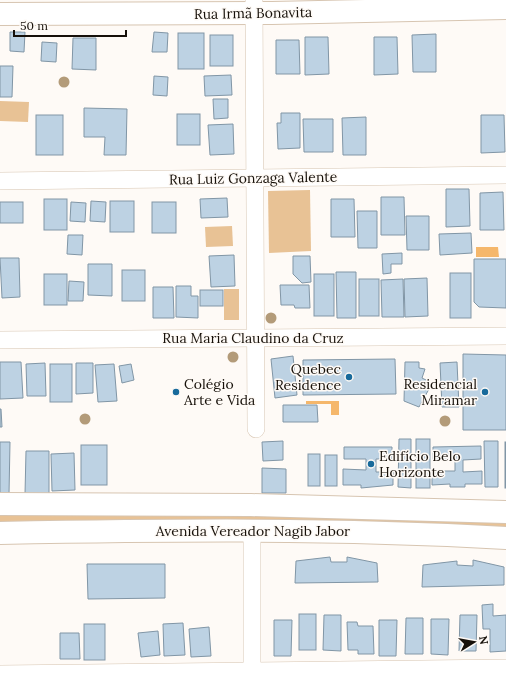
<svg xmlns="http://www.w3.org/2000/svg" width="506" height="674" viewBox="0 0 506 674" font-family="Lora,serif">
<style>
.green{fill:#e8c295}
.water{fill:#f5b76b}
.building{fill:#bdd2e3;stroke:#8196a6}
.lines{fill:none;stroke-linecap:round;stroke-linejoin:round}
.street-casing{stroke:#d7c5b1;stroke-width:18}
.secondary-casing{stroke:#d7c5b1;stroke-width:24}
.street{stroke:#fff;stroke-width:17}
.secondary{stroke:#fff;stroke-width:22}
.tree{fill:#b39b79}
.poi-dot{fill:#186a9b;stroke:#fefaf6;stroke-width:1.5}
.labels{text-anchor:middle;dominant-baseline:central;stroke-width:3;stroke-linejoin:round;paint-order:stroke}
.street-label{font-size:14px;fill:#161009;stroke:#fefaf6}
.poi-label{font-size:14px;fill:#161009;stroke:#fefaf6;text-anchor:end}
</style>
<rect width="100%" height="100%" fill="#fefaf6"/>
<g class="green">
<path d="M0,101L29,102L28,122L0,121Z"/>
<path d="M310,190L311,251L269,253L268,191Z"/>
<path d="M232,226L233,246L206,247L205,227Z"/>
<rect x="224" y="289" width="15" height="31"/>
<path d="M0,512L251,513L506,521V530L0,526Z"/>
</g>
<g class="water">
<path d="M476,247H498L499,257H476Z"/>
<path d="M306,401H339V415H331V404H306Z"/>
</g>
<g class="building">
<path d="M10,32H25L24,52L10,51Z"/>
<path d="M154,32L168,33L167,52H152Z"/>
<rect x="178" y="33" width="26" height="36"/>
<path d="M436,34V72H413L412,35Z"/>
<rect x="210" y="35" width="23" height="31"/>
<path d="M305,37H328L329,74L305,75Z"/>
<path d="M374,37H397L398,74L374,75Z"/>
<path d="M73,38H96V70L72,69Z"/>
<path d="M276,40H299L300,74H276Z"/>
<path d="M42,42L57,43L56,62L41,61Z"/>
<path d="M0,66H13L12,97H0Z"/>
<path d="M231,75L232,95L205,96L204,76Z"/>
<path d="M154,76L168,77L167,96L153,95Z"/>
<path d="M213,99H228V118L214,119Z"/>
<path d="M84,108L127,109L126,155H104L105,137H84Z"/>
<path d="M281,113H300V148L278,149L277,123H281Z"/>
<rect x="177" y="114" width="23" height="31"/>
<rect x="36" y="115" width="27" height="40"/>
<path d="M481,115H504L505,152L481,153Z"/>
<path d="M366,117V155H343L342,118Z"/>
<path d="M303,119H333V152H304Z"/>
<path d="M233,124L234,154L210,155L208,125Z"/>
<path d="M446,189H469L470,226L446,227Z"/>
<path d="M503,192L504,230H480V193Z"/>
<path d="M381,197H404L405,235H381Z"/>
<path d="M227,198L228,217L201,218L200,199Z"/>
<rect x="44" y="199" width="23" height="31"/>
<path d="M331,199H354L355,237H331Z"/>
<path d="M91,201L106,202L105,222L90,221Z"/>
<rect x="110" y="201" width="24" height="31"/>
<rect x="0" y="202" width="23" height="21"/>
<path d="M71,202L86,203L85,222L70,221Z"/>
<rect x="152" y="202" width="24" height="31"/>
<path d="M357,211H377V248H358Z"/>
<path d="M406,216H429V250H407Z"/>
<path d="M471,233L472,253L440,255L439,234Z"/>
<path d="M68,235H83L82,255L67,254Z"/>
<path d="M402,253V264H391V273L383,274L382,254Z"/>
<path d="M234,255L235,286L211,287L209,256Z"/>
<path d="M293,256H310L311,282L302,283L293,274Z"/>
<path d="M0,258H19L20,297L2,298Z"/>
<path d="M474,259H506V308L479,307L474,302Z"/>
<path d="M88,264H112V296L88,295Z"/>
<rect x="122" y="270" width="23" height="31"/>
<path d="M336,272H356V318H337Z"/>
<rect x="450" y="273" width="21" height="45"/>
<rect x="44" y="274" width="23" height="31"/>
<rect x="314" y="274" width="20" height="42"/>
<path d="M427,278L428,316L405,317L404,279Z"/>
<rect x="359" y="279" width="20" height="37"/>
<path d="M403,279L404,317H382L381,280Z"/>
<path d="M69,281L84,282L83,301H68Z"/>
<path d="M280,285H309L310,308H295L294,305H281Z"/>
<path d="M176,286H191V296H198V318L176,317Z"/>
<path d="M153,287H173L174,318H153Z"/>
<rect x="200" y="290" width="23" height="16"/>
<path d="M463,354L506,355V430H463Z"/>
<path d="M293,356L297,395L275,398L271,359Z"/>
<path d="M395,359L396,394L303,395V360Z"/>
<path d="M0,362H21L23,398L0,399Z"/>
<path d="M405,362H419V368L425,369L422,378L428,381L429,389L419,407L404,401Z"/>
<path d="M457,362L459,407H442L440,363Z"/>
<path d="M45,363L46,396H27L26,364Z"/>
<path d="M76,363H93V393L76,394Z"/>
<rect x="50" y="364" width="22" height="38"/>
<path d="M114,364L117,401L98,402L95,365Z"/>
<path d="M131,364L134,380L122,383L119,366Z"/>
<path d="M283,405H317L318,422H283Z"/>
<path d="M0,409H1L2,427H0Z"/>
<path d="M399,439H411V488L398,487Z"/>
<rect x="416" y="439" width="14" height="49"/>
<path d="M283,441V460L263,461L262,442Z"/>
<path d="M484,441H498V487H485Z"/>
<path d="M0,442H10L9,494H0Z"/>
<rect x="505" y="442" width="1" height="46"/>
<rect x="81" y="445" width="26" height="40"/>
<path d="M481,446V459L463,460V472L482,471V484H465V487H450V484L432,485V471H455V460H433V447Z"/>
<path d="M344,447H392V459H376V472H393V485L361,488V485H343V469L366,470V459H344Z"/>
<path d="M26,451H49V494H25Z"/>
<path d="M74,453L75,490L52,491L51,454Z"/>
<rect x="308" y="454" width="12" height="32"/>
<rect x="325" y="455" width="12" height="31"/>
<path d="M262,468L286,469V493H262Z"/>
<path d="M330,557L331,562H347V557L377,563L378,582L295,583L296,561Z"/>
<path d="M473,560L504,567V585L422,587L423,565L457,561V565L473,566Z"/>
<path d="M87,564H165V598L88,599Z"/>
<path d="M493,604V616L506,615V651L490,652V629H483L482,605Z"/>
<rect x="299" y="614" width="17" height="36"/>
<path d="M324,615H341V651L323,650Z"/>
<path d="M460,615H477L476,651H459Z"/>
<path d="M406,618H423V654H405Z"/>
<path d="M431,619H449L448,655L431,654Z"/>
<path d="M274,620H292L291,656H274Z"/>
<path d="M379,620H397L396,656H379Z"/>
<path d="M347,622H357L358,626H373L374,654H358V650H348Z"/>
<path d="M183,623L185,655L164,656L163,624Z"/>
<rect x="84" y="624" width="21" height="36"/>
<path d="M209,627L211,656L191,657L189,629Z"/>
<path d="M158,631L160,655L141,657L138,633Z"/>
<path d="M60,633H79L80,659H60Z"/>
</g>
<g class="lines">
<defs>
<g id="street">
<path d="M254,0L256,429"/>
<path d="M0,181L506,175"/>
<path d="M0,340L506,336"/>
<path d="M252,530V672"/>
<path d="M0,674L506,668"/>
</g>
<g id="secondary">
<path d="M0,14L272,13L506,8"/>
<path d="M0,504L251,505L506,512"/>
<path d="M0,533C169,530 337,528 506,538"/>
</g>
</defs>
<use href="#street" class="street-casing"/>
<use href="#secondary" class="secondary-casing"/>
<use href="#street" class="street"/>
<use href="#secondary" class="secondary"/>
</g>
<g class="tree">
<circle cx="64" cy="82" r="5.5"/>
<circle cx="271" cy="318" r="5.5"/>
<circle cx="233" cy="357" r="5.5"/>
<circle cx="85" cy="419" r="5.5"/>
<circle cx="445" cy="421" r="5.5"/>
</g>
<g class="poi-dot">
<circle cx="349" cy="377" r="4"/>
<circle cx="176" cy="392" r="4"/>
<circle cx="485" cy="392" r="4"/>
<circle cx="371" cy="464" r="4"/>
</g>
<g class="labels">
<g class="street-label">
<text transform="translate(253 13) rotate(-1)">Rua Irmã Bonavita</text>
<text transform="translate(253 178) rotate(-1)">Rua Luiz Gonzaga Valente</text>
<text x="253" y="338">Rua Maria Claudino da Cruz</text>
<text x="253" y="531">Avenida Vereador Nagib Jabor</text>
</g>
<g class="poi-label">
<text x="341" y="369">Quebec<tspan x="341" dy="16">Residence</tspan></text>
<text x="184" y="384" text-anchor="start">Colégio<tspan x="184" dy="16">Arte e Vida</tspan></text>
<text x="477" y="384">Residencial<tspan x="477" dy="16">Miramar</tspan></text>
<text x="379" y="456" text-anchor="start">Edifício Belo<tspan x="379" dy="16">Horizonte</tspan></text>
</g>
</g>
<g transform="translate(474 642) rotate(79)" stroke="#fefaf6" stroke-width="3" paint-order="stroke">
<path d="M0-3L7 15L0 10L-7 15Z" fill="#161009"/>
<text y="-6" font-size="11" font-weight="bold" text-anchor="middle" fill="#161009">N</text>
</g>
<path d="M14 30v6h112v-6" fill="none" stroke="#161009" stroke-width="2"/>
<text x="20" y="30" font-size="12" fill="#161009" stroke="#fefaf6" stroke-width="3" paint-order="stroke">50 m</text>
</svg>
